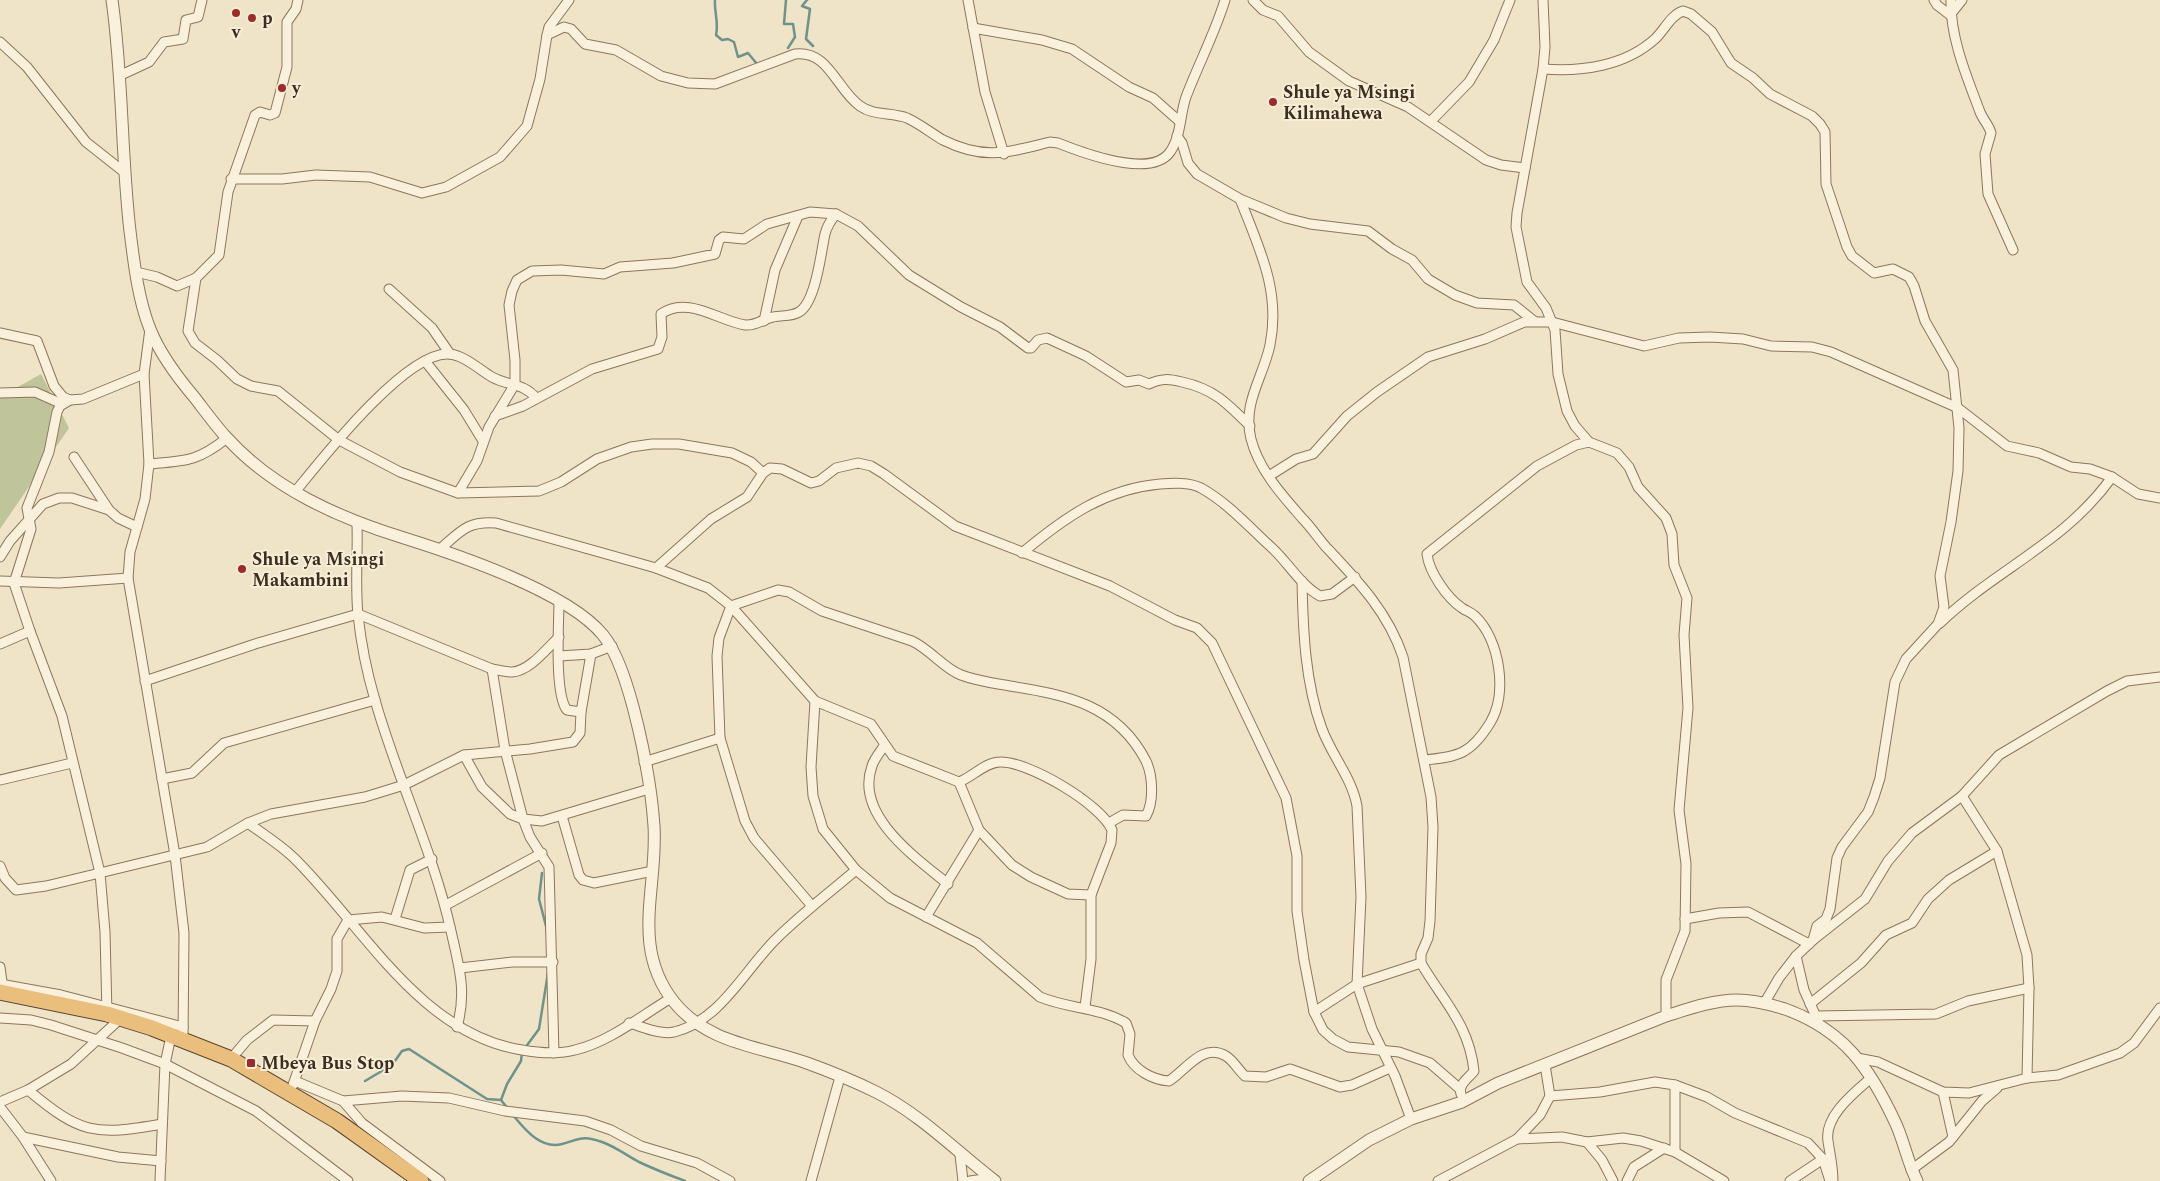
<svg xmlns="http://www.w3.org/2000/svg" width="2160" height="1181" viewBox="0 0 2160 1181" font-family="Spectral,serif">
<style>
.cemetery{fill:#bfc49a}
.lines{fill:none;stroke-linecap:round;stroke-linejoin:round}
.stream{stroke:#6f938a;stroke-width:2.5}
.minor-casing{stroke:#8d765c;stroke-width:11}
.tertiary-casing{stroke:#8d765c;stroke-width:13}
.trunk-casing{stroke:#5b4430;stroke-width:17}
.minor{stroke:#faf1dc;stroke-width:9}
.tertiary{stroke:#faf1dc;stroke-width:11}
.trunk{stroke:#eabe7c;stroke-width:15}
.poi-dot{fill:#9e2a2b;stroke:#f7eed8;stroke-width:2}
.labels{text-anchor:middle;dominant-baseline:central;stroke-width:4;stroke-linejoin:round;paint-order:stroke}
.poi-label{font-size:18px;font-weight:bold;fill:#3d2e20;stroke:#f7eed8;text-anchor:start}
</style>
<rect width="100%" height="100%" fill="#f0e4c8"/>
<path class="cemetery" d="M41,374L69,428L0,529V397Z"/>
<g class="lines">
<g class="stream">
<path d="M715,0C714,12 719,22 716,35L722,40L728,39L734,42L738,57L748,53L757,64L760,63"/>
<path d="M786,0L784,24H793L795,37L788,48"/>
<path d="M807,0L802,6L810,9L806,39L813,46"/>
<path d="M542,873L539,899L547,930"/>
<path d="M365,1081L392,1065L402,1051L409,1049L487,1099L501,1100L509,1110"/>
<path d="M501,1100L507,1084L521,1061L522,1052L539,1029L548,973"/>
<path d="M512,1114C524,1128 540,1150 562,1144C580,1139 583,1135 602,1142C616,1147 626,1155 639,1162C654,1169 669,1175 685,1181"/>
</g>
<defs>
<g id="minor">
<path d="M298,0L296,9L287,22V67L275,113L270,115L260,112L255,115L228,192L219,255L196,278L188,331L195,343L217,360L237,379L251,386L278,391L339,440L400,472L458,493L539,491L561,482L597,459L631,447L652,444H679L732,453L751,462L763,473"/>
<path d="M968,0L985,92L1004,154"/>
<path d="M1253,0L1263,10L1278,16L1309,52L1349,81L1408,107L1486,160L1501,165L1525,168"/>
<path d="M1543,0L1545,47L1543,69L1517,213L1516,227L1527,282L1546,308L1555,330L1558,374L1567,411L1575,426L1589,442L1617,453L1629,467L1638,487L1666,518L1672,534L1674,565L1687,598L1684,635L1688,708L1679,810L1686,864L1685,931L1666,980V1016"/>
<path d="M1934,0L1937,5L1950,15L1962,0"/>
<path d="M1951,0C1950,38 1967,77 1980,112C1983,120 1989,125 1991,133L1985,154L1988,194L2013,250"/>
<path d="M973,28L1042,40L1072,49L1129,87L1153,98L1179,121"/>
<path d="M547,35L549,27L569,0"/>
<path d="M0,42L27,67L86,142L124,172"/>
<path d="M1543,69C1582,72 1626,66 1656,38C1665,29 1671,15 1683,11L1691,14L1712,32L1731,63L1753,78L1770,94L1812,116L1820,124L1825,132L1826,184L1847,247L1852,256L1874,273L1893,269L1909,277L1914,286L1925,321L1953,370L1959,428L1958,471L1951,522L1940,576L1944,607L1938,624L1906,659L1895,682L1880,778L1874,797L1868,812L1842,847L1837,858L1830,909L1826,919L1817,926L1813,940"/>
<path d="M121,75L149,62L164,42L183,39L186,20L198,17L202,0"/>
<path d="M1431,121L1469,82L1494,40L1510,0"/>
<path d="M1177,136L1182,143L1188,163L1197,174L1240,199L1286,218L1310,224L1368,231L1392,249L1412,260L1428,279L1455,295L1477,303L1514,305L1534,321"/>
<path d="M231,179H282L316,175L370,177L422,193L446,187L500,157L527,126L540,79L547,35L564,27L571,29L585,44L616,50L661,76L688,83L715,84L795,54C829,50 836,89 860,106C874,116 892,112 907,118C920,124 931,133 943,140C985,161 1009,152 1050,142L1058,143C1083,153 1151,179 1170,152C1181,137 1180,114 1186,97C1198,65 1215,33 1225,0"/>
<path d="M1240,199C1259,248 1281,291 1270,345C1263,378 1242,403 1251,439C1259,470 1282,495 1302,518C1311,527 1318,538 1326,547C1358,581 1388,612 1403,657L1431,797L1433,827L1430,921L1428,938L1421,954V963C1443,1001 1469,1024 1474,1071C1468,1079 1458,1084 1461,1094"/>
<path d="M136,272L157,277L177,286L196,278"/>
<path d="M389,289L432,328L450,354"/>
<path d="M764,321L775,270L798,216"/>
<path d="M150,329L144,374L149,464L145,499L130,552L128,578L175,855L184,933L183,1040"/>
<path d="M0,333L37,341L54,386L63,397L70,400L83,399L144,374"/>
<path d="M425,361L464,410L483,441"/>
<path d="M0,393L35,392L62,404"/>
<path d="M70,400L60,406L57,412L49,452L27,508L31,529L14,583L30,631L62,716L100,873L105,932L107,1014"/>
<path d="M495,416L523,406L592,369L658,349L662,337L661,314C687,295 719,321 745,325C757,326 762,319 773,317C782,315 791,317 799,312C816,302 821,252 825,234C827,226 831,220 836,214"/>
<path d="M74,457L109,510L118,518L137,527"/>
<path d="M149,464C185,461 197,462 227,438"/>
<path d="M1269,476L1296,459L1313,454L1347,416L1377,392L1428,357L1485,339L1524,322H1552L1644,346L1679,338L1710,337L1743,339L1771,346L1812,347L1831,352L1958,408L2007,446L2039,453L2071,467L2090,469L2112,477L2138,494L2160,498"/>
<path d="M295,492C321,460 406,351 449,354C464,355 480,370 492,377C508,386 524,383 536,398"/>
<path d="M458,493L477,461L489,427L515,384V360L509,305L512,291L517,280L532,271L561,270L604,274L620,267L673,263L715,254L719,240L723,237L744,239L767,224L810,212L836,214L858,226L909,275L961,307L1000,327L1028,348H1031L1038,340L1047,338L1086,356L1126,382L1139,380L1149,384C1162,378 1169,379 1182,382C1214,389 1227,403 1250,426"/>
<path d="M357,524C358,554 355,585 358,615C361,643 367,673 375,700C397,778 433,851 451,931C459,967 467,991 457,1027"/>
<path d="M440,549C461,531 467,521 496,523L656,568L708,588L731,606L815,701L871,724L893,756L959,782C972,777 986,762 1000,762C1028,761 1101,804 1112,830L1111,843L1091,895V959L1085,1007"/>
<path d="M1022,553C1064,518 1104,489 1160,484C1173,483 1189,482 1201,488C1228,503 1249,527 1271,547C1288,562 1300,585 1320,596L1332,594L1355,577"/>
<path d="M0,557L10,541L43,504L59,498H72L109,510"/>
<path d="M656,568L711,519L747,497L763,473L770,468L782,469L811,483L819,481L836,468L858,463L871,466L884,474L955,526L1110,586L1175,620L1197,628L1212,643L1286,798L1297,856V911L1304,960L1314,1012L1323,1030L1333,1039L1348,1047L1399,1052L1430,1063L1460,1089"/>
<path d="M0,581L59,583L128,578"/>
<path d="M1302,581C1303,630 1305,683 1322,729C1332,756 1352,778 1357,806L1361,897L1357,984L1372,1029L1395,1076L1411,1119"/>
<path d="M559,601C559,623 554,694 567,710L581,712"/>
<path d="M1940,623C1996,569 2065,543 2112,477"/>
<path d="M0,644L30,631"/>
<path d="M559,656L591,654L612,646"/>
<path d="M492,669L505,750L523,819L530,837L549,867L554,1053"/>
<path d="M145,681L255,644L358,614L492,669C498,670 506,672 512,672C530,671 547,648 559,637"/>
<path d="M815,701L811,767L813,796L823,829L856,870L890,898L977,943L1040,997C1069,1009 1099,1007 1126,1023L1130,1034L1128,1055C1134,1070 1153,1080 1169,1081C1186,1070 1203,1042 1226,1056C1234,1061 1238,1070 1245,1076L1266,1077L1290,1069L1340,1087L1352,1085L1390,1068"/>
<path d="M884,746C880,752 874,759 872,766C854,815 916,858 948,884"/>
<path d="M464,755L482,787L510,814L523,819L542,821L649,789"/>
<path d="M1424,760C1458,757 1471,754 1490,723C1508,694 1500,640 1475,616C1471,612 1466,611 1462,608C1447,598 1429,572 1427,554L1537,466L1576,445L1589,442"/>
<path d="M644,762L720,738"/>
<path d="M162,779L192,773L224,743L375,700"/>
<path d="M0,780L72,763"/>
<path d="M959,782L979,830L1012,865L1031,877L1068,894L1091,895"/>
<path d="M1962,796L1997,851L2027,955L2029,988L2027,1078"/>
<path d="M562,816L579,875L583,880L594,883L653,871"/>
<path d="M248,823C263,834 279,844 293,857C362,924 419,1034 522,1050C539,1053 557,1055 575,1050C609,1042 641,1016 671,998"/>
<path d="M0,866L5,878L16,890L46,886L207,847L248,823L271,814L365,797L404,785L464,755L530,749L573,742L580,733L581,712L591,654"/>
<path d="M446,905L542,853"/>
<path d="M812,906L754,838L745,821L720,738L717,656L719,638L731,606L778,590L789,592L822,611L912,641C931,650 943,668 961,675C977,681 993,683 1010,686C1067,695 1117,705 1146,761C1153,776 1154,802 1146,816L1123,815L1109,823"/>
<path d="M926,917L979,830"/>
<path d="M395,919L410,870L432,859"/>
<path d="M1685,919L1719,913L1748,912L1809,944"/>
<path d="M1796,956L1804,990L1818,1021"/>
<path d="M0,967L3,989"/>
<path d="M460,968L513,962H553"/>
<path d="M0,984L61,995L183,1027"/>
<path d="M1765,1002L1779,978L1796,956L1813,940L1865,899L1888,861L1912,833L1962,796L1999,755L2107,691L2127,681L2160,677"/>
<path d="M1810,1004L1861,963L1886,935L1912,923L1928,899L1949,880L1997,851"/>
<path d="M1314,1012L1357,984L1421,963"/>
<path d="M1816,1016L1936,1014L1968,1001L2029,988"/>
<path d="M0,1018L31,1020L51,1025L122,1048L165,1064L256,1111L348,1181"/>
<path d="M629,1023C643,1027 660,1035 674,1032C720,1021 744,971 775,940C800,915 829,893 856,870"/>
<path d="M1857,1058L1878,1062L1943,1092L1969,1093L2027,1078L2058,1075L2120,1053L2134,1043L2160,1008"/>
<path d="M231,1059L247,1040L273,1020L315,1021"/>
<path d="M295,1081L343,1101L402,1096L449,1098L505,1111L585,1121L611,1130L641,1146L697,1163L730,1181"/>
<path d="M293,1085L315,1021L331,989L337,971V939L348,920L382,917L424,928L450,927"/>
<path d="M28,1090C81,1134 94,1136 162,1124"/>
<path d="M1943,1092L1953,1137"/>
<path d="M1550,1096L1600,1092L1655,1082L1675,1085L1707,1097L1735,1113L1808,1143L1823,1159L1830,1181"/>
<path d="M343,1101L362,1123L440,1181"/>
<path d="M0,1102L28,1090L71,1064L120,1019"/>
<path d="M0,1107L23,1137L51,1181"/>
<path d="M23,1137L118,1157L161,1161"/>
<path d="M1517,1139L1540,1115L1550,1096L1545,1065"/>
<path d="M1587,1142L1602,1160L1613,1181"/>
<path d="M1675,1152V1085"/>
<path d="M960,1155L963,1181"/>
<path d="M1911,1170L1949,1142L1982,1101L1997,1088"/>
<path d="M160,1181L165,1064L171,1036"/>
<path d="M811,1181L840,1077"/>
<path d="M970,1181L991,1178"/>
<path d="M1438,1181L1517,1139L1562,1137L1587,1142L1623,1138L1641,1141L1675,1152L1724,1181"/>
<path d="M1627,1181L1634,1167L1664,1148"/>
<path d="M1790,1181L1823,1159"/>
<path d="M1833,1181C1833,1166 1830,1155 1828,1141C1824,1116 1854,1093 1871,1078"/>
</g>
<g id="tertiary">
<path d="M112,0C123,77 121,154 130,231C134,263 138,299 150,329C160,354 178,378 195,398C205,411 215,425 226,437C273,489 339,518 404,538C458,555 568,592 603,635C631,669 651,780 654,826C658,888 630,947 674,1002C708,1044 759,1046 807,1063C829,1071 854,1081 876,1092C920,1114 956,1151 995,1181"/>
<path d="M1309,1181L1369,1140L1411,1119L1462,1102L1498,1083L1666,1016C1688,1009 1713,1000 1737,1000C1754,1000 1769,1004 1785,1009C1844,1030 1870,1068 1896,1124C1904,1142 1908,1163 1917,1181"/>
</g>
<path id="trunk" d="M0,992L107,1014L152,1028L231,1059L337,1121L421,1181"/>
</defs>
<use href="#minor" class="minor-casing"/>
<use href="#tertiary" class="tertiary-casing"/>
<use href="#trunk" class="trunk-casing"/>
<use href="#minor" class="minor"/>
<use href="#tertiary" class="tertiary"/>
<use href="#trunk" class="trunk"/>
</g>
<g class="poi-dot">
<circle cx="236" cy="13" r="5"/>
<circle cx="252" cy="18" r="5"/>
<circle cx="282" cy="88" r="5"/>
<circle cx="1273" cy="102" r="5"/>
<circle cx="242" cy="569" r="5"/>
<rect x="246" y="1058" width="10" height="10" rx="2.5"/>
</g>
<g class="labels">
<g class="poi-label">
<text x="262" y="18">p</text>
<text x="236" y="32" text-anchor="middle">v</text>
<text x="292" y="88">y</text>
<text x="1283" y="92">Shule ya Msingi<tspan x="1283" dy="21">Kilimahewa</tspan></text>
<text x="252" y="559">Shule ya Msingi<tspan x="252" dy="21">Makambini</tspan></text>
<text x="261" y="1063">Mbeya Bus Stop</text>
</g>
</g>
</svg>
